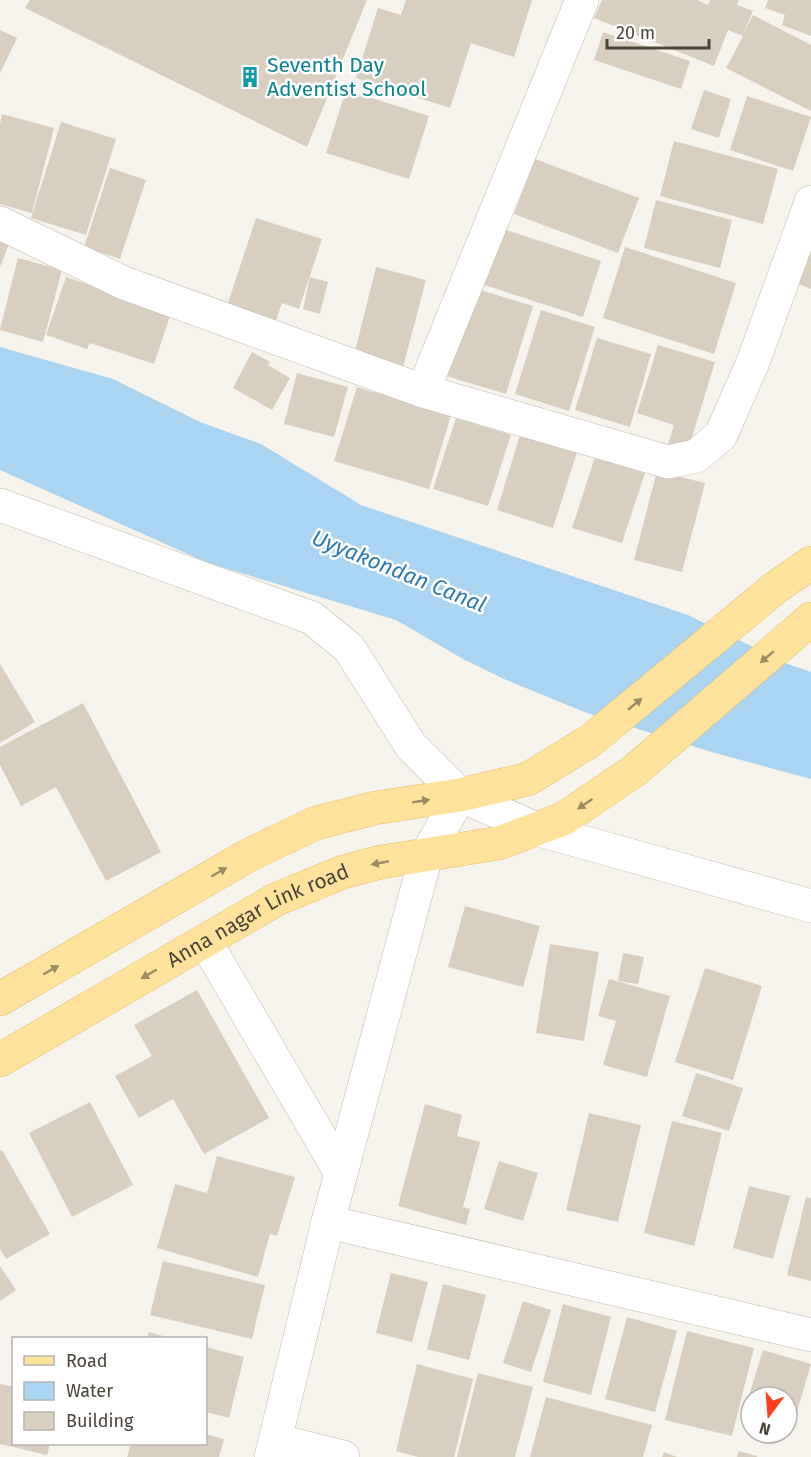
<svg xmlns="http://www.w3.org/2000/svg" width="811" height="1457" viewBox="0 0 811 1457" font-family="'Fira Sans',sans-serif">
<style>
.water{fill:#a9d4f2}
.building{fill:#d8cfc1}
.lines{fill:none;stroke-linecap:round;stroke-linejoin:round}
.minor-casing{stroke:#c2bbae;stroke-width:34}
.major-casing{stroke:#e6c16a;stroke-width:34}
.minor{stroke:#fff;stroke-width:33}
.major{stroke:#ffe39c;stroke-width:33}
.oneway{fill:#9c8c66}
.labels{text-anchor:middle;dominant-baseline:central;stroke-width:5;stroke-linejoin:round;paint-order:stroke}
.culture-label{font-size:21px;fill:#0d838f;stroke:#fff;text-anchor:start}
.street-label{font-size:21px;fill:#4b4439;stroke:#fff}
.water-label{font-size:22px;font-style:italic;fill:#2e7ab2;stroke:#fff}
</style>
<rect width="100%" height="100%" fill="#f6f3ec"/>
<path class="water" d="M0,347L113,379L200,422L261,444L361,505L688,615L785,663L811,672V779L715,753L587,713L504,679L463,659L396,620L208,563L0,470Z"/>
<g class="building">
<path d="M30,0H367L307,147L25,8Z"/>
<path d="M406,0H532L514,57L471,43L450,108L356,78L378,8L401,15Z"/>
<path d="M602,0H697L708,5L710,0H739L737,5L753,11L743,34L753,15L811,45V111L726,68L743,36L728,30L714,66L594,18Z"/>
<path d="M768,0H811V36L782,25L785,15L765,8Z"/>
<path d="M0,30L17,38L0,73Z"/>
<path d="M603,32L690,61L681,89L594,60Z"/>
<path d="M346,90L429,116L409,179L326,153Z"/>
<path d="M704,90L731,99L719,138L691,129Z"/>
<path d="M747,96L811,117L793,171L730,150Z"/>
<path d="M2,114L54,128L32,213L0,204V124Z"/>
<path d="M61,122L116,139L86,235L31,218Z"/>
<path d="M674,141L778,169L763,224L660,196Z"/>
<path d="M535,159L639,198L618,253L514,214Z"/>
<path d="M110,168L146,180L120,259L84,247Z"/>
<path d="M656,200L732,220L720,268L644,248Z"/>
<path d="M256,218L322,239L299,309L282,303L275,324L226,309Z"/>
<path d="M497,227L601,261L583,317L478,283Z"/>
<path d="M0,241L9,244L0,267Z"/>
<path d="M811,244V289L794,282Z"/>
<path d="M625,247L736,283L714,354L603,318Z"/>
<path d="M18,258L62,270L43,342L0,330Z"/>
<path d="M376,267L426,280L402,371L353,359Z"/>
<path d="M66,277L171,313L154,364L90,343L87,349L46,335Z"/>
<path d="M310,277L328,282L320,314L303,309Z"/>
<path d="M470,287L533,306L506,394L443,375Z"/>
<path d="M541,310L595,327L569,411L515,394Z"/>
<path d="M597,338L651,354L630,427L575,410Z"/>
<path d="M658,345L715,362L688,450L668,444L674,425L637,413Z"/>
<path d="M252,352L270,362L268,365L290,378L272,410L233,388Z"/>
<path d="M297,373L348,387L334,437L284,424Z"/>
<path d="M357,387L451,415L429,489L334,461Z"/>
<path d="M456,418L511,435L488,506L433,489Z"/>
<path d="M520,435L577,452L553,528L497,510Z"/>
<path d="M595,457L645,473L622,543L572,528Z"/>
<path d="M657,471L705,483L682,572L634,560Z"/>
<path d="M0,664L35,722L0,743Z"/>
<path d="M83,703L161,852L106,881L56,787L21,806L0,765V747Z"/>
<path d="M465,906L540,926L523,987L448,967Z"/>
<path d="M550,944L599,952L584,1041L536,1033Z"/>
<path d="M623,953L644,957L638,984L618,981Z"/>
<path d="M705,968L762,986L733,1080L675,1062Z"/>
<path d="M609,979L670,996L647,1077L603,1065L616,1021L598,1016Z"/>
<path d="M197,990L269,1118L204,1154L173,1099L139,1118L115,1076L152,1056L134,1025Z"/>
<path d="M696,1073L743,1088L729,1131L682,1116Z"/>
<path d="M90,1102L133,1185L72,1217L29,1133Z"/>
<path d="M425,1104L462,1115L457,1136L480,1142L463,1207L470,1209L466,1225L398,1206Z"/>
<path d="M589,1113L641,1125L618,1222L566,1210Z"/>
<path d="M672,1121L722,1133L694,1246L644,1233Z"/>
<path d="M2,1150L50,1234L6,1259L0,1249V1151Z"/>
<path d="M217,1156L295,1177L277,1236L270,1234L258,1277L157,1248L175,1184L207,1193Z"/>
<path d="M499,1161L538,1173L523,1221L484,1209Z"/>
<path d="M749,1186L790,1196L773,1259L733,1248Z"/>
<path d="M806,1197L811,1198V1281L787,1275Z"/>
<path d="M163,1261L265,1285L252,1339L150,1315Z"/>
<path d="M0,1266L16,1290L0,1301Z"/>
<path d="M391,1273L428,1282L412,1342L376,1333Z"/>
<path d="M443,1284L486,1295L469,1360L427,1349Z"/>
<path d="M523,1301L551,1310L531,1372L503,1363Z"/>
<path d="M563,1304L611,1317L591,1395L543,1382Z"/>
<path d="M627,1317L677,1331L655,1412L605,1399Z"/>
<path d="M687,1331L754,1348L732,1436L665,1420Z"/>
<path d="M149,1332L170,1338H147Z"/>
<path d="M206,1347L244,1357L229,1418L206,1412Z"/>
<path d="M763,1350L811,1364L790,1436L782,1434L787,1433V1397H751V1424L741,1421Z"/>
<path d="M417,1364L473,1379L454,1457H418L396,1451Z"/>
<path d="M478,1373L533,1387L515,1457H457Z"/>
<path d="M0,1384L14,1387V1444H50L47,1455L0,1444Z"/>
<path d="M546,1397L652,1425L643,1457H530Z"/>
<path d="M206,1434L224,1439L219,1457H127L131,1444H206Z"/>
<path d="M739,1451L757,1456V1457H737Z"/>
<path d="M664,1452L677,1457H662Z"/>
</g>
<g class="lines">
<defs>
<g id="minor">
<path d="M0,223L124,283L423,391L668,462L696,456L721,435L753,362L811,202"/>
<path d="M423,391L582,0"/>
<path d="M0,505L312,618L349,648L411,746L460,795L536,829L811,906"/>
<path d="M205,941L341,1173"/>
<path d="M328,1222L811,1335"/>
<path d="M275,1440L343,1457"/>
<path d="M271,1457L328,1222L426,856L460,795"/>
</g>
<g id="major">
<path d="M0,999L249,855L316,823L375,808L460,795L528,779L590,741L775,588L811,563"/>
<path id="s1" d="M0,1060L277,899L343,872L381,862L499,843L563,819L634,771L811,619"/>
</g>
</defs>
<use href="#minor" class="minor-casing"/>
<use href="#major" class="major-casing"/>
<use href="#minor" class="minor"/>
<use href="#major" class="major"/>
</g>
<defs><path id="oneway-solid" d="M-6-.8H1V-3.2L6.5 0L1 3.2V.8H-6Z" transform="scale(1.5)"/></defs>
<g class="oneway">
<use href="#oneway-solid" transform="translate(767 657) rotate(139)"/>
<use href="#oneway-solid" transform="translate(635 704) rotate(-40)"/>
<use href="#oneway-solid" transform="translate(421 801) rotate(-9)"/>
<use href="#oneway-solid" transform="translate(585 804) rotate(146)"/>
<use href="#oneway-solid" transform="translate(380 863) rotate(169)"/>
<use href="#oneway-solid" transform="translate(219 872) rotate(-30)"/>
<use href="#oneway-solid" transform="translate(51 970) rotate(-30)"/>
<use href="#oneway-solid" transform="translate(149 974) rotate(150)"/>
</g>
<defs>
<symbol id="building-bare" viewBox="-9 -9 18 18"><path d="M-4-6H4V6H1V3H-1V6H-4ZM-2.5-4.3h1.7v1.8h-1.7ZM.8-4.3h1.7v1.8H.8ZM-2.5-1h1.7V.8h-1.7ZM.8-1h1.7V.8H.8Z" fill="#0f9aa8" stroke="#fff" stroke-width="2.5" paint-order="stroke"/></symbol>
</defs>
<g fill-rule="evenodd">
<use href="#building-bare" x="235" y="62" width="30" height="30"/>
</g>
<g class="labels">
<g class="culture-label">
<text x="267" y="65">Seventh Day<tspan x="267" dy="24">Adventist School</tspan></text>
</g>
<g class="street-label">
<text stroke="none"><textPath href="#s1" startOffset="296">Anna nagar Link road</textPath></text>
</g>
<g class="water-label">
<text transform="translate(399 571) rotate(22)">Uyyakondan Canal</text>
</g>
</g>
<rect x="12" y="1337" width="195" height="108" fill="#ffffff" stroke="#b7b4b0" stroke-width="1.5"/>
<rect x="24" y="1356" width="30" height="9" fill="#ffe39c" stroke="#b7b4b0" stroke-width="1.5"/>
<text x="66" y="1367" font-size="18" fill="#4b4439">Road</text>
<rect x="24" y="1382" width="30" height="18" fill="#a9d4f2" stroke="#b7b4b0" stroke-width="1.5"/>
<text x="66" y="1397" font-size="18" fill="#4b4439">Water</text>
<rect x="24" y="1412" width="30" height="18" fill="#d8cfc1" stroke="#b7b4b0" stroke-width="1.5"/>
<text x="66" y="1427" font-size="18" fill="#4b4439">Building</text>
<g transform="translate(769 1415) rotate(196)"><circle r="28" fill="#ffffff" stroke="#b7b4b0" stroke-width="1.5"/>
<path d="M0-4.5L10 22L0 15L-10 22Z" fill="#fc3f1d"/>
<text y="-9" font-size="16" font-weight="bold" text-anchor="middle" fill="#4b4439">N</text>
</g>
<path d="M607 39v9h102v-9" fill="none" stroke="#4b4439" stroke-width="3"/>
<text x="616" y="39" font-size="18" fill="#4b4439" stroke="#ffffff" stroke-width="4.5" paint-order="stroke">20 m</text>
</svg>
